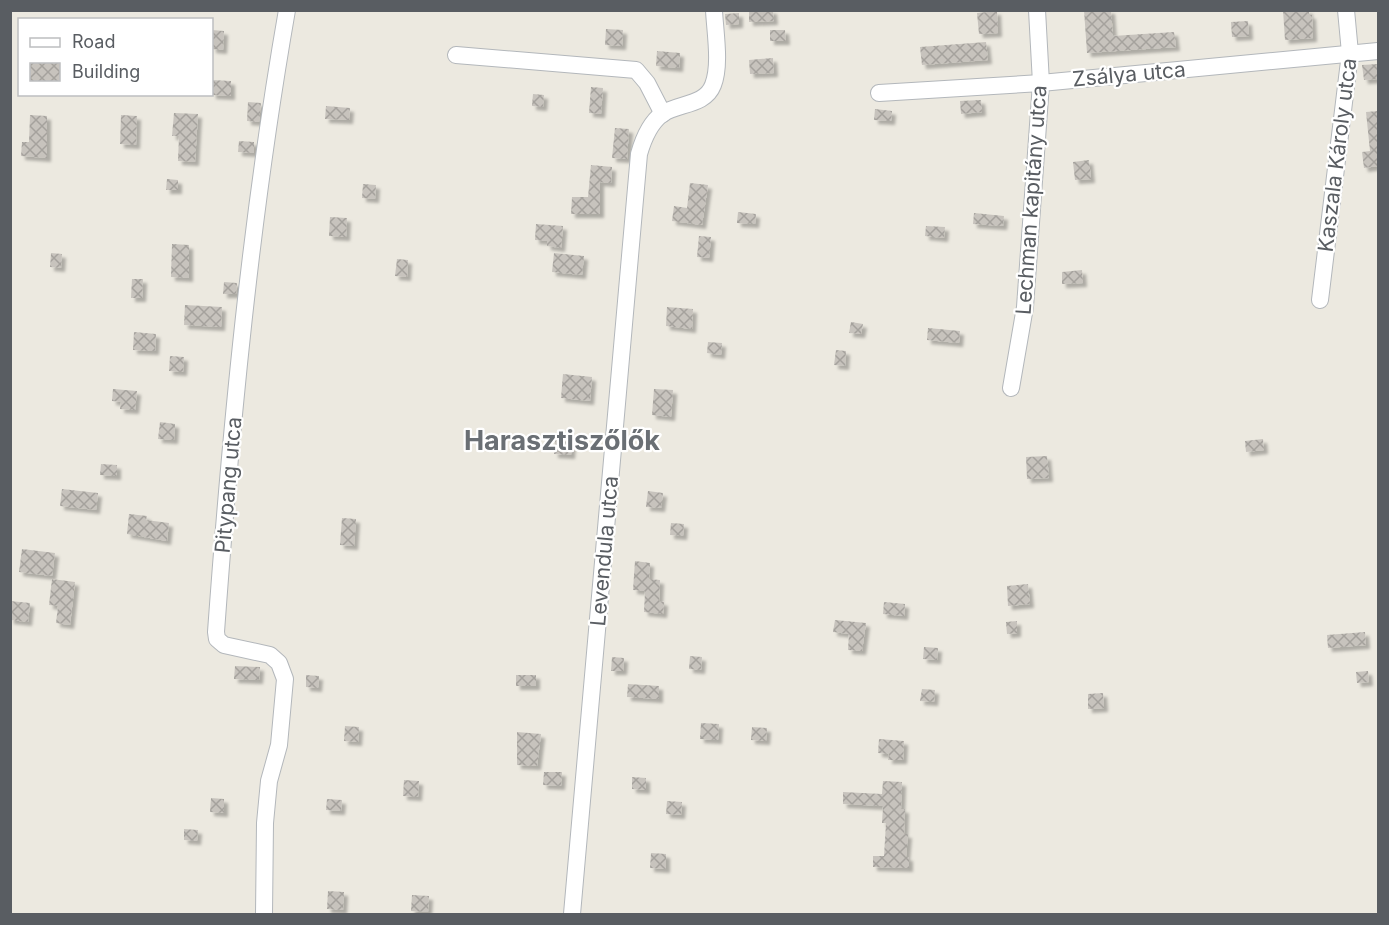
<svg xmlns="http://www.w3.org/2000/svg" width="1389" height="925" viewBox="0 0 1389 925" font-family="Inter,sans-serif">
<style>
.building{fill:url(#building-cross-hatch);filter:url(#shadow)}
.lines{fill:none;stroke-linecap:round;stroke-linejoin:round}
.street-casing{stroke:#b3b7bb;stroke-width:18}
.street{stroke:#fff;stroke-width:16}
.labels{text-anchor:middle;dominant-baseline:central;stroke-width:4.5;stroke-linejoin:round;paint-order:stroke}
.street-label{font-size:21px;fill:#595d62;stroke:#fff}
.district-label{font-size:27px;font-weight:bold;fill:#6a6f74;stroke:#fff}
</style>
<defs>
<pattern id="building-cross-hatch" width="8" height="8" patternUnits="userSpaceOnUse" patternTransform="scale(1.5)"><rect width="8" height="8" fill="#c7c3bd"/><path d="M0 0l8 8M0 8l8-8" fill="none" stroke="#a5a29d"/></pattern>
<filter id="shadow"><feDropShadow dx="4" dy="4" stdDeviation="1.5" flood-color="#0004"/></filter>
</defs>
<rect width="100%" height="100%" fill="#ece9e0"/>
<g class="building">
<path d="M749,10H773L774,21L749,22Z"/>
<path d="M1084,10H1111L1113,36L1174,32L1176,47L1087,53Z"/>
<path d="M1283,10H1309V15H1312L1313,38L1285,40Z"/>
<path d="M997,11L998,33L979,34L977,13Z"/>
<path d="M739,13V24L726,25L725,14Z"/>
<path d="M1248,21L1249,36L1232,37L1231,22Z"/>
<path d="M606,29L623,30L622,46L605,45Z"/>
<path d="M212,30L224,31L223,50L212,49Z"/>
<path d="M770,30H785L786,41H770Z"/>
<path d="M986,42L988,60L922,65L920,47Z"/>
<path d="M657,51L680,53L679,68L656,66Z"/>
<path d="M773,58L774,73L750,74L749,60Z"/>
<path d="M1378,64V79L1364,80L1362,65Z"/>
<path d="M212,80L231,81V96L212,95Z"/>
<path d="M591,87L603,88L601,114L589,113Z"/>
<path d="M533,94L544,95L543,107L532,106Z"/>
<path d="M981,100L982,112L961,114L960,101Z"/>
<path d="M248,102L261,103L259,122L247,121Z"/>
<path d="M326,106L350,108L349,120L325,119Z"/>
<path d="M875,109L892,111L891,121L874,120Z"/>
<path d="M1378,111V166L1364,168L1362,152L1370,151L1366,112Z"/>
<path d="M174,113L198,114L195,162L178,161L179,136H172Z"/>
<path d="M30,115L47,116V158L21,156L22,142H29Z"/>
<path d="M121,115L137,116L136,145L120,144Z"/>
<path d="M615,128L629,129L627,159L612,158Z"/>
<path d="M239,141L254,142V153L238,152Z"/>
<path d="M1089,160L1091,179L1075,180L1073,162Z"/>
<path d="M591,165L612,167L611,183L600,182V214H571L572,197H588Z"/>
<path d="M167,179L178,180V190H166Z"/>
<path d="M690,183L708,185L702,225L672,221L674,206L687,208Z"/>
<path d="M363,184L376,185L375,199L362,198Z"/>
<path d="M738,212L756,214L755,224L737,223Z"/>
<path d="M974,213L1004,216L1003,226L973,224Z"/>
<path d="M330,217L347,218L346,237L329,236Z"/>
<path d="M536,224L563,226L561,248L547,246V241L535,240Z"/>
<path d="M926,226L945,227L944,238L925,236Z"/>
<path d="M699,236L711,237L709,258L697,257Z"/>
<path d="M172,244L189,245V278L171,277Z"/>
<path d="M51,253L62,254L61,268L50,267Z"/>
<path d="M554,253L584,256L582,275L552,272Z"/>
<path d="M397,259L408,260L407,277L395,276Z"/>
<path d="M1082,270L1083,283L1062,284V272Z"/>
<path d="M132,279H143L142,298H131Z"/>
<path d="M224,282L237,283L236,294H223Z"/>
<path d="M185,305L222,307L221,327L184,325Z"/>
<path d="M667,307L693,309L692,329L666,326Z"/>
<path d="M851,322L863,324L861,334L849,333Z"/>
<path d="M928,328L960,331L959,343L927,340Z"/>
<path d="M134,332L156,334L155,351L133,350Z"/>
<path d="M708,342L722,343L721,355L707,353Z"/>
<path d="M836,350L846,351L845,366L834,365Z"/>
<path d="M170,356L184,357L183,372L169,371Z"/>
<path d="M563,374L592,377L590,401L561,398Z"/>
<path d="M113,389L137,391L135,410L120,409L121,402L112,401Z"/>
<path d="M654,389L673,390L671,417L652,415Z"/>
<path d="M160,422L175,424L174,440L158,439Z"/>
<path d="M1263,439L1264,450L1246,452L1245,441Z"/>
<path d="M555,440L572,442L571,455L554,454Z"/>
<path d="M1047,456L1049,478L1027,479L1026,457Z"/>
<path d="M101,464L117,465V476L100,475Z"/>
<path d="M62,489L98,493L96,510L60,506Z"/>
<path d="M648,491L663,493L661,508L646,507Z"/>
<path d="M129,514L147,516L146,520L169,523L167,541L127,534Z"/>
<path d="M342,518L356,519L354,546L340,545Z"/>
<path d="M671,523L684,524L683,536L670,535Z"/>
<path d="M22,549L55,553L52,576L19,572Z"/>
<path d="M635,561L650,563L649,579L660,580L659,601L664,602L663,614L644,612L645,591L633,590Z"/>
<path d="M52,579L75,582L70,625L56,623L58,606L49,605Z"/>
<path d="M1028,584L1030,604L1008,606L1007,586Z"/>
<path d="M10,601L30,603L28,622L10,620Z"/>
<path d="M884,602L905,604L904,616L883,614Z"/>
<path d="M835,620L866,623L862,651L848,650L849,634L833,632Z"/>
<path d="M1017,621V633L1007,634L1006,622Z"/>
<path d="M1365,632L1366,645L1328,648L1327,635Z"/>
<path d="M924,647L938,648L937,660L923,659Z"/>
<path d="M690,656L702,657L701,670L689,669Z"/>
<path d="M612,657L624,658L623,671H611Z"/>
<path d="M235,666L260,667L259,680L234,679Z"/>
<path d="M1368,671L1369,682L1357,683L1356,672Z"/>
<path d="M306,675L319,676L318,688L306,687Z"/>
<rect x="516" y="675" width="20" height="11"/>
<path d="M628,684L659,686V699L627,697Z"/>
<path d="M922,689L935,690L934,702L920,701Z"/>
<path d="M1103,693L1104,708L1088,709V694Z"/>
<path d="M701,723L719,724L718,740L700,739Z"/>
<path d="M345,726L359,727L358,742L344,741Z"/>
<path d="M752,727L767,728L766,741L751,740Z"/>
<path d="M517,732L541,734L537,766L517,765Z"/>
<path d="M879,739L904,741L903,760H888L889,754L878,753Z"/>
<path d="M544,772H562L561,786L543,785Z"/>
<path d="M632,777L646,778V790L632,789Z"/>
<path d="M404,780L419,781L418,797L403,796Z"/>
<path d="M883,781L902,782L901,809H905L904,834H908L906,857H909V868L873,867V856H884L886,823H882L883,806L843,804V792L882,794Z"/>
<path d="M211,798L224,799V813L210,812Z"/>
<path d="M327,799L342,800L341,811L326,810Z"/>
<path d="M667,801L682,802L681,815L666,814Z"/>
<path d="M184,829L198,830L197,841L184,840Z"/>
<path d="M651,853L666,854V869L650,868Z"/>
<path d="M328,891L344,892L343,910L327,909Z"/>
<path d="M412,895L429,896L428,912L411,911Z"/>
</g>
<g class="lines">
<defs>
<g id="street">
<path d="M456,55L636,70L647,83L663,114"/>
<path d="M879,93L1041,83L1378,51"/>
<path d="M1320,300L1350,53L1346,10"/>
<path d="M1011,388L1025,307L1041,83L1037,10"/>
<path d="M264,914L265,823L269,781L279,745L285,679L279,663L270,655L224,645L217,639L216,632C231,424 251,216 287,10"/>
<path d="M572,914L639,154C643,140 650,123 662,114C678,103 705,106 713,85C721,65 715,32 714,10"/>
</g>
</defs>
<use href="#street" class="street-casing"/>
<use href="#street" class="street"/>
</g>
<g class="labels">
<g class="street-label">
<text transform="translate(1129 74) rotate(-5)">Zsálya utca</text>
<text transform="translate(1337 155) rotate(-83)">Kaszala Károly utca</text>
<text transform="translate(1031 200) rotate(-86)">Lechman kapitány utca</text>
<text transform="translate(228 485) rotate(-85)">Pitypang utca</text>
<text transform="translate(604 551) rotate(-85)">Levendula utca</text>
</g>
<g class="district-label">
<text x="562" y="440">Harasztiszőlők</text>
</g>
</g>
<rect width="1389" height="925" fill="none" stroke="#595d62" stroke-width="24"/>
<rect x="18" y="18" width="195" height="78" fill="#ffffff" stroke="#bdbec0" stroke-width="1.5"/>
<rect x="30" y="38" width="30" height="9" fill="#ffffff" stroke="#bdbec0" stroke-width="1.5"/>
<text x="72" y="48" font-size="18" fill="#595d62">Road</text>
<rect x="30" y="63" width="30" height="18" fill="url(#building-cross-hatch)" stroke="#bdbec0" stroke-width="1.5"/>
<text x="72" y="78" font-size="18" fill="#595d62">Building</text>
</svg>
